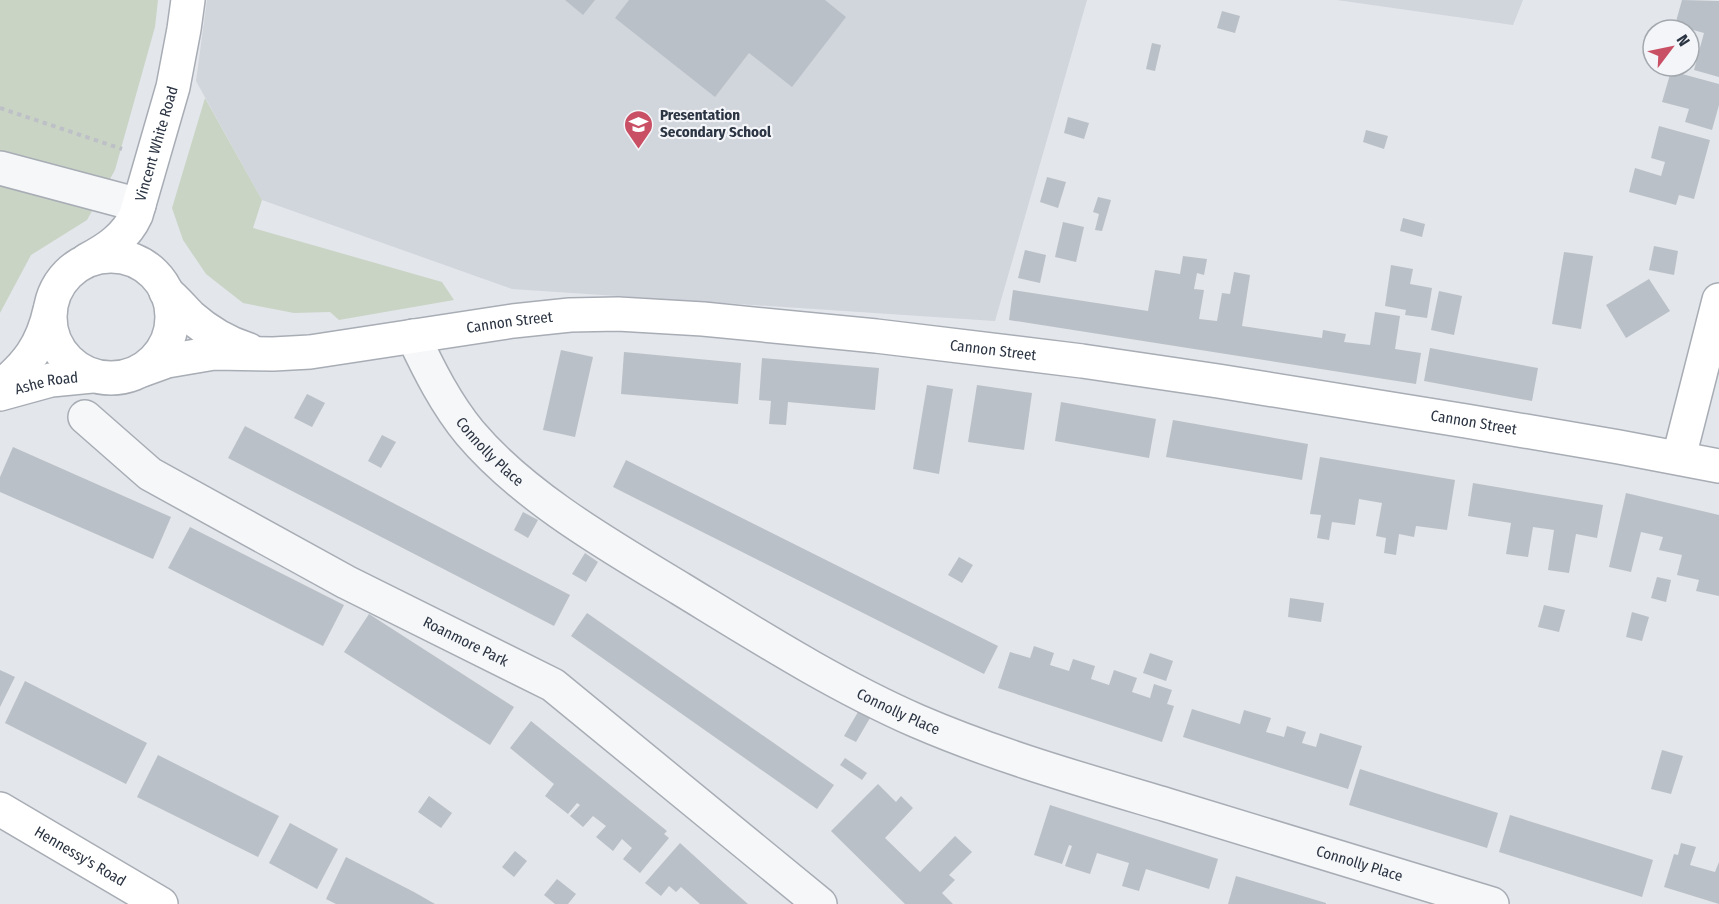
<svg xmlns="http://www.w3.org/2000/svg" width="1719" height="904" viewBox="0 0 1719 904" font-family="'Fira Sans Condensed',sans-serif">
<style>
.built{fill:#d1d5dc}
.green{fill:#c9d4c5}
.building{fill:#bac0c7}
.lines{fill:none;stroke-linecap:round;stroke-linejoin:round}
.street-casing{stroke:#a8adb5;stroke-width:36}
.secondary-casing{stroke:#a8adb5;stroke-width:36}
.path{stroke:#bdc0c6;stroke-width:4;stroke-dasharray:4.5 4.5;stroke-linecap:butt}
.street{stroke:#f6f7f9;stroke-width:33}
.secondary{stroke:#fff;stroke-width:33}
.labels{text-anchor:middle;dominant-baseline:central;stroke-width:4.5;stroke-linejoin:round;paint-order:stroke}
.poi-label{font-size:15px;font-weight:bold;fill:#2b3442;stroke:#f3f5f8;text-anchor:start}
.street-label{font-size:15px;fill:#2b3442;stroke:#f3f5f8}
</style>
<rect width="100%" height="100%" fill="#e3e6eb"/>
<g class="built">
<path d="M207,0H1087L995,321L512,289L262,200L196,81Z"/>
<path d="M1337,0H1523L1513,25Z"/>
</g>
<g class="green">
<path d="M0,0H158L155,27L115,170L87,220L31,255L0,313Z"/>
<path d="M205,98L262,200L253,228L442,282L454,300L339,320L330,312L294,313L243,303L206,274L183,240L172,208Z"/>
</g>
<g class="building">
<path d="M565,0H595L583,15Z"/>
<path d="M629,0H825L846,17L792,87L749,53L715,97L615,18Z"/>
<path d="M1682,0L1719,1V77L1694,70L1704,33L1675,25Z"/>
<path d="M1222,11L1240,16L1235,33L1217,28Z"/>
<path d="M1152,43L1161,45L1155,71L1146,69Z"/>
<path d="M1671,71L1719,84V105L1712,130L1685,122L1689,109L1662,102Z"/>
<path d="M1068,117L1089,123L1084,139L1064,133Z"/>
<path d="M1659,126L1710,140L1694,199L1679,195L1676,205L1629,192L1635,168L1661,176L1665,162L1651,158Z"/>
<path d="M1366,130L1388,136L1384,149L1363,142Z"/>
<path d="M1047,177L1066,182L1058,208L1040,202Z"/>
<path d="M1098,197L1111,200L1102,231L1095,230L1099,214L1093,212Z"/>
<path d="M1403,218L1425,224L1422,237L1400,231Z"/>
<path d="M1063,222L1084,227L1076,262L1055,257Z"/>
<path d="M1654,246L1678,251L1674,275L1649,270Z"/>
<path d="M1025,250L1046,255L1040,283L1018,278Z"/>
<path d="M1564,252L1593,256L1581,329L1552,324Z"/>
<path d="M1183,256L1207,259L1204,275L1197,273L1194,289L1204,290L1199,319L1217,321L1222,293L1230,294L1234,272L1250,275L1242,326L1322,338L1323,330L1346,334L1344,342L1370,345L1375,312L1400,316L1395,349L1421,353L1416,384L1009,320L1013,290L1148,311L1155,270L1180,274Z"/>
<path d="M1391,265L1413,269L1410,284L1432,288L1427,318L1405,315L1406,310L1385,306Z"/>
<path d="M1649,279L1670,311L1626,338L1606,305Z"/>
<path d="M1439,291L1462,296L1454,335L1431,330Z"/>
<path d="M1430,348L1538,368L1532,401L1424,381Z"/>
<path d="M561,350L593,357L575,437L543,430Z"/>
<path d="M624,352L741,363L738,404L621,394Z"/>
<path d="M762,358L879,368L875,410L788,402L786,425L769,424L771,401L759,400Z"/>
<path d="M927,385L953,389L939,474L913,469Z"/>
<path d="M977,385L1032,393L1024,450L968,442Z"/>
<path d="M307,394L325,403L312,427L294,418Z"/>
<path d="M1061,402L1156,419L1149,458L1055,441Z"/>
<path d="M1173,420L1308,444L1302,480L1166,457Z"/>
<path d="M245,426L570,595L554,626L228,458Z"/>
<path d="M382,435L396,442L381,468L368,461Z"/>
<path d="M13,447L171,517L153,559L0,492V477Z"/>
<path d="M1320,457L1455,480L1447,530L1416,526L1414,537L1399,534L1396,555L1384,553L1386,538L1376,536L1382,503L1359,499L1355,525L1332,522L1329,540L1317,538L1321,515L1310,514Z"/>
<path d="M626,460L998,646L984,674L613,487Z"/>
<path d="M1473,483L1603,505L1597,538L1576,534L1569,573L1548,570L1554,530L1533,527L1528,557L1506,554L1511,523L1468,516Z"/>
<path d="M1626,493L1719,515V596L1696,591L1699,580L1677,575L1682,555L1659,550L1663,537L1641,532L1631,572L1609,567Z"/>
<path d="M523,512L538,520L528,538L514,530Z"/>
<path d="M190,527L344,605L323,646L168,568Z"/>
<path d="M585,553L598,562L586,582L572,574Z"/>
<path d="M959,557L973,565L962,583L948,575Z"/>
<path d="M1657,577L1671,580L1666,602L1651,598Z"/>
<path d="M1290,598L1324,603L1321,622L1288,617Z"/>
<path d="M1544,605L1565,610L1559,632L1538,627Z"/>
<path d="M1632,612L1649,617L1642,641L1626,637Z"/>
<path d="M587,613L834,785L817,809L571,636Z"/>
<path d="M369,614L514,707L490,745L344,652Z"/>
<path d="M1034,646L1054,653L1050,665L1069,671L1073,659L1095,666L1091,679L1109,685L1114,670L1137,678L1132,692L1150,698L1154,684L1172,690L1167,704L1174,706L1162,742L998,688L1010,652L1030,658Z"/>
<path d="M1150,653L1173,661L1166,681L1143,673Z"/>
<path d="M0,670L15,677L0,707Z"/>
<path d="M25,681L147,743L126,784L5,723Z"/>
<path d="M1192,709L1240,724L1244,710L1271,718L1266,732L1284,737L1287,726L1306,732L1302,743L1316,747L1320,733L1362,746L1348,789L1183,737Z"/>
<path d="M858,712L870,718L856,742L844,736Z"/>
<path d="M531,721L667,831L664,834L669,838L640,873L623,859L632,848L622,839L613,851L596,837L606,826L593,816L583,827L570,816L580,805L577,803L568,814L545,796L554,784L510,748Z"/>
<path d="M1662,750L1683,756L1671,794L1651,789Z"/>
<path d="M158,755L279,816L258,857L137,797Z"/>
<path d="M845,758L867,773L862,780L840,765Z"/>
<path d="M1360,769L1498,813L1487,848L1349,805Z"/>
<path d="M878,784L896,802L901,796L913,808L885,838L920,872L955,836L972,852L949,875L955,880L942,893L953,904H905L831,831Z"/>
<path d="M429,796L452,813L441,828L418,812Z"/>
<path d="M1050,805L1218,859L1209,889L1146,869L1139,891L1122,886L1129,863L1097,853L1090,874L1065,866L1072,846L1069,845L1062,864L1034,855Z"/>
<path d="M1510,815L1653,860L1642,897L1499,852Z"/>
<path d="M290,823L338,849L317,889L269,863Z"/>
<path d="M680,843L724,883L748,904H700L681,887L676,892L669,886L661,896L645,883Z"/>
<path d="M1681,843L1696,847L1690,865L1715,872L1719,862V904L1664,887L1674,854L1678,855Z"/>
<path d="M515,851L527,861L514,877L502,867Z"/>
<path d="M346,857L414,892L435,904H336L326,899Z"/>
<path d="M1236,876L1326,903V904H1228Z"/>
<path d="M557,879L576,894L568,904H555L544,895Z"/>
</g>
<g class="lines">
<defs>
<g id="street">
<path d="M0,168L139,205"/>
<path id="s1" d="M413,336C429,370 446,404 470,433C524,497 610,546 681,589C758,636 835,685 917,721C998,756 1083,780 1167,805C1276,838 1384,871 1492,904"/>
<path id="s2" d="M85,417L150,474L346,582L553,685L820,904"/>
</g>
<g id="secondary">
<circle cx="111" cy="317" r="61"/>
<path id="s3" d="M87,260C108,249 126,237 136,215L173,87L184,29L188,0"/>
<path d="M166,292C175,299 182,308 190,316C208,332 227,343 249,350"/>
<path id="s4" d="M142,370L167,361L214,353L273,354L310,352L513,321L570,315L618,314L703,319L876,336L1082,361L1218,381L1466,421L1619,447L1719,466"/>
<path d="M0,387C27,365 42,346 50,310"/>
<path id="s5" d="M0,394L51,380L92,376"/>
<path d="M1679,457L1719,300"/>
<path id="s6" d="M0,809L161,904"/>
</g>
</defs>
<use href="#street" class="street-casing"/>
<use href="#secondary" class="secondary-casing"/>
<path class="path" d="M0,108L122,149"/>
<use href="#street" class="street"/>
<use href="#secondary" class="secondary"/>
</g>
<defs>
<symbol id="school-pin" viewBox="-11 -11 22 30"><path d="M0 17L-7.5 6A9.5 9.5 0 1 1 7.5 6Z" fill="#c94f65" stroke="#f3f5f8"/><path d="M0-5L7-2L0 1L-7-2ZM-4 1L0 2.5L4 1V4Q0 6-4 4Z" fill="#fff"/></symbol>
</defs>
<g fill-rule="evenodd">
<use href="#school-pin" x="622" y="108" width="33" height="45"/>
</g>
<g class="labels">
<g class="poi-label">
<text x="660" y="115">Presentation<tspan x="660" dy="17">Secondary School</tspan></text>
</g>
<g class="street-label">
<text stroke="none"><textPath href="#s3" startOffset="142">Vincent White Road</textPath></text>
<text stroke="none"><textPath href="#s4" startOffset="372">Cannon Street</textPath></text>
<text stroke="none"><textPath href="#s4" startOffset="858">Cannon Street</textPath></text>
<text stroke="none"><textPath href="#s5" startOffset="48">Ashe Road</textPath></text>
<text stroke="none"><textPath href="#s4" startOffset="1344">Cannon Street</textPath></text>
<text stroke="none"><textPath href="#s1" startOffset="140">Connolly Place</textPath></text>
<text stroke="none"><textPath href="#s2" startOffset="444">Roanmore Park</textPath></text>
<text stroke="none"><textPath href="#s1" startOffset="626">Connolly Place</textPath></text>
<text stroke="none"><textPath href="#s6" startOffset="93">Hennessy's Road</textPath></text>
<text stroke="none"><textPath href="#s1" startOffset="1112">Connolly Place</textPath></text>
</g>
</g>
<g transform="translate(1671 48) rotate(58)"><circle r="28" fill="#f3f5f8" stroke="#a3a8af" stroke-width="1.5"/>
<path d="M0-4.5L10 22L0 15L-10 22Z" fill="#c94f65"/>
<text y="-9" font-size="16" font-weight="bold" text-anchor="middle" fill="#2b3442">N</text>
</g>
</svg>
